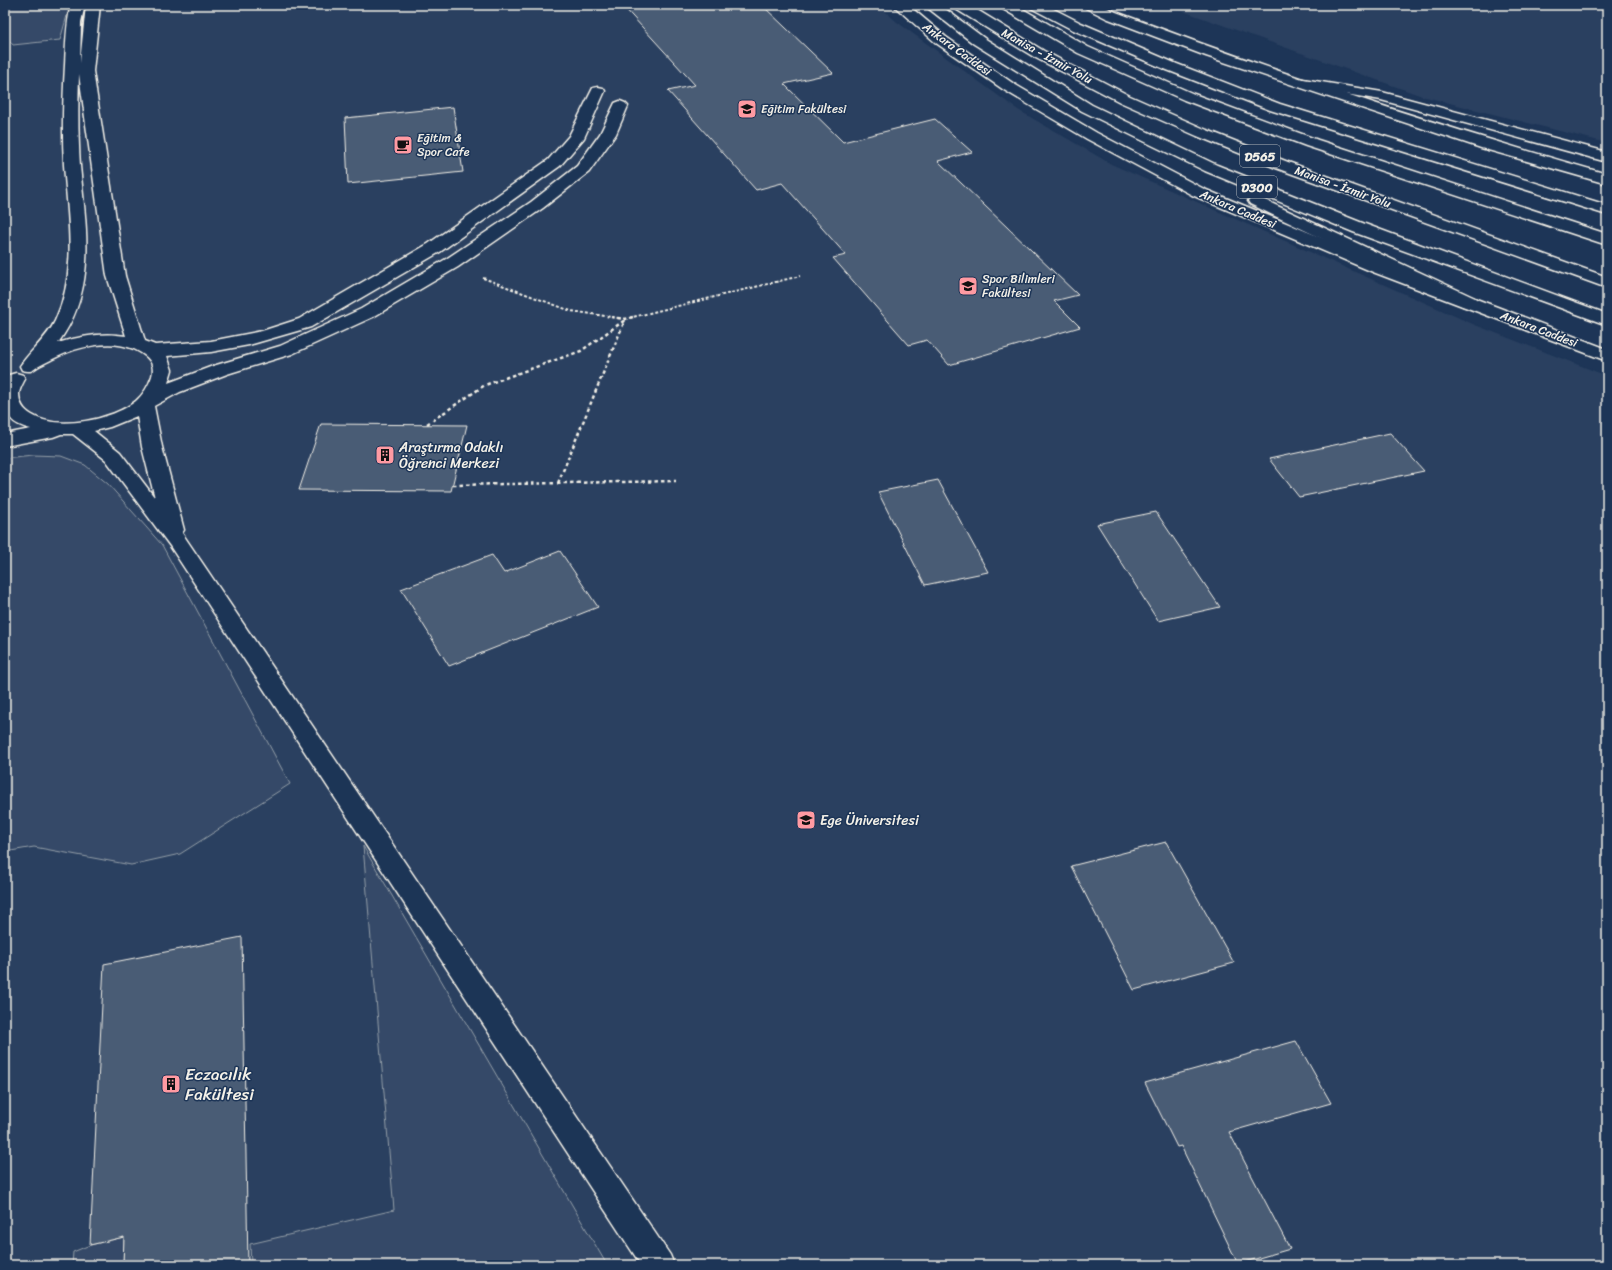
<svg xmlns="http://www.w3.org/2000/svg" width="1612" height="1270" viewBox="0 0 1612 1270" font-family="Sriracha,sans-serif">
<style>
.built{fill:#2a4060}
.green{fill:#354a67;stroke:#949ea8}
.building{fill:#485b74;stroke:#f4f1e8}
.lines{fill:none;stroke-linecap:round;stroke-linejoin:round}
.minor-casing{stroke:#f4f1e8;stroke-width:3}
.major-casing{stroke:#f4f1e8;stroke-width:3}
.highway-casing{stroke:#f4f1e8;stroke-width:3}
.path-far1{stroke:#f4f1e8;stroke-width:2;stroke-dasharray:3 2;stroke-linecap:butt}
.path{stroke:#f4f1e8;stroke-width:2.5;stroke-dasharray:3.5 3;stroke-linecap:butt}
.minor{fill:#1d3557;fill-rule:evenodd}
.major{fill:#1d3557;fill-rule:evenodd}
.highway{fill:#1d3557;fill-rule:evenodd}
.labels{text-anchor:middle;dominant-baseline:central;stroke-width:3;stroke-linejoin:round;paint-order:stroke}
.far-street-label{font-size:12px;fill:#f4f1e8;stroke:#1d3557}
.far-poi-label{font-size:12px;fill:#f4f1e8;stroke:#1d3557;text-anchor:start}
.shield{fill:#1d3557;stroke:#b4b9bc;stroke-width:1}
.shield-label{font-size:13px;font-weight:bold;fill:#f4f1e8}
.poi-label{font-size:14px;fill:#f4f1e8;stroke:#1d3557;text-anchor:start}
.near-poi-label{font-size:17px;fill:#f4f1e8;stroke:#1d3557;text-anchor:start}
</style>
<rect width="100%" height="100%" fill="#1d3557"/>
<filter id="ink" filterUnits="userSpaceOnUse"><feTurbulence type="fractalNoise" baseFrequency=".025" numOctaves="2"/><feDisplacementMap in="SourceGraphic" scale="8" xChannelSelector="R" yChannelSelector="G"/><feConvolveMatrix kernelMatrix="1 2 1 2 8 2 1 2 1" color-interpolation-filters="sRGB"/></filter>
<g filter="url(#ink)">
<g class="built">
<path d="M5,5H878L897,22L1018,110L1111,164L1475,325L1607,376V1265H5Z"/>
<path d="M1166,5H1607V143L1422,96Z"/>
</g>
<g class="green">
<path d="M5,5H70L60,40L13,45L5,35Z"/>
<path d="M33,455L61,456L85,465L108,484L162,545L290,784L180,854L131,865L34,847L5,852V458Z"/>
<path d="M363,846L607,1265H251L250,1244L394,1210Z"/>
<path d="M124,1237L123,1265H72L73,1252L90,1245Z"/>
</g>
<g class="building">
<path d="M622,5H762L833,73L784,84L843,142L935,119L972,152L938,161L1078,295L1054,301L1080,327L949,365L927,340L909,345L833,258L846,255L782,183L756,190L668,91L695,85Z"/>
<path d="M453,107L463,172L348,184L345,118Z"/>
<path d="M321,424L467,425L451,491L299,490Z"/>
<path d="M1390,433L1424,471L1299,497L1269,459Z"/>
<path d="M938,480L988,572L925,585L878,492Z"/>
<path d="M1156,512L1220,607L1158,621L1097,524Z"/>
<path d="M560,551L598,607L449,666L401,589L492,555L504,573Z"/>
<path d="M1166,842L1234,963L1134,990L1071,866Z"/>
<path d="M242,937L248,1265H123L124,1237L90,1245L104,964Z"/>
<path d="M1296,1041L1331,1103L1229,1132L1290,1249L1238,1264L1181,1146L1177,1147L1145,1083Z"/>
</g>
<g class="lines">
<defs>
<g id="minor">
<path d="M71,5H85L81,22L80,63L86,5H100L93,71L125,276L145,341L155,345L211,341L262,331L299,319L428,244L548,160L569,136L593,88L598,87L603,88L605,91L584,138L560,166L440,252L311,327L249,345L211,352L167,356L172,370L168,383L213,366L280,346L361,309L446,259L531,202L577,166L600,134L615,103L620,101L625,103L628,106L616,134L589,172L543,208L458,267L373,317L292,354L227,374L180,392L154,406L162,447L184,530L182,533L670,1255L674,1265H641L170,546L106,460L73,434H61L53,437L5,446V434L31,429C11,424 5,416 5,396C5,388 5,382 9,375L16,373L23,375L25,379C23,383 20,388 19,393C19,403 23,410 32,415C57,431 113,420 136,401C143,395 149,385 152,376C156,362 146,355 134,349C111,339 79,346 57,357C52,359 47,362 41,365C32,369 34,373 22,370L20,366C31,350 47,338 55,321C78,271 68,218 64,165C62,132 63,99 65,65C66,45 66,25 71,5ZM79,74L107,276L126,336C103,332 80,336 58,343C98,289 86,228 80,166C78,135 78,105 79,74ZM137,416L142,447L155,498L120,452L94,431L110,427Z"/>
<path d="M1303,79L1382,92L1607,152V162L1381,100L1298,86L1296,83L1298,80Z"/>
</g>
<g id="major">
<path d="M893,5H908L946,37L1014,84L1097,133L1204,189L1385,264L1607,349V361L1373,272L1192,195L1087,139L1004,90L936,43Z"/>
<path d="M1084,5H1102L1116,12C1277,73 1441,127 1607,174V184L1481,148L1206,56L1106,18L1086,8Z"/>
</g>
<g id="highway">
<path d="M924,5H940L984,38L1092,105L1217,165L1365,224L1607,314V325L1353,232L1205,171L1082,111L974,44Z"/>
<path d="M952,5H969L1044,51L1130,96L1207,130L1288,162L1607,277V288L1276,168L1197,136L1120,102L1034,57L954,8Z"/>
<path d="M999,5H1016L1088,47L1194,94L1318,140L1607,234V245L1306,146L1184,100L1078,53L1001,8Z"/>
<path d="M1029,5H1046L1081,23L1177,64L1280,104L1607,205V215L1270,110L1167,70L1071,29L1031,8Z"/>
<path d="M1256,196L1475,298L1478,302L1475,306L1469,307L1463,306L1250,204L1248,201L1250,198Z"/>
</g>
</defs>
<use href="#minor" class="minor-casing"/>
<use href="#major" class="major-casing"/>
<use href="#highway" class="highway-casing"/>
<g class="path-far1">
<path d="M483,278L571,311L618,318"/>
<path d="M629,318L800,276"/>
</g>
<g class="path">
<path d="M611,317L625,319L633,317"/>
<path d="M427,424L485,385L581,351L625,320"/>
<path d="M558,483L625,320"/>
<path d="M453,485L676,481"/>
</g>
<use href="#minor" class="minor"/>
<use href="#major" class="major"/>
<use href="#highway" class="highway"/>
</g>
</g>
<defs>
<symbol id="university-square" viewBox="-11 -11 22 22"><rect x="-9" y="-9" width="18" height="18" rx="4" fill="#ff9aa2" stroke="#1d3557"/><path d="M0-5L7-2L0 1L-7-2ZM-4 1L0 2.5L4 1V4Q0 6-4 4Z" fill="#111"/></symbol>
<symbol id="cafe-square" viewBox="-11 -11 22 22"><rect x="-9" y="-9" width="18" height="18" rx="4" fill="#ff9aa2" stroke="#1d3557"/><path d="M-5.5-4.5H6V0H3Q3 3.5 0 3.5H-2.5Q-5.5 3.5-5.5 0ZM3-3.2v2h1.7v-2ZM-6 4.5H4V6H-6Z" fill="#111"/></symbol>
<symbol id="building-square" viewBox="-11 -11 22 22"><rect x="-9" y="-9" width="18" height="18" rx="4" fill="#ff9aa2" stroke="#1d3557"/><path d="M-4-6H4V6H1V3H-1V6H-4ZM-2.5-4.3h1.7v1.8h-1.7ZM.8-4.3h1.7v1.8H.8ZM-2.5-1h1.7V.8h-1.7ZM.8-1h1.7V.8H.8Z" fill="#111"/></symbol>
</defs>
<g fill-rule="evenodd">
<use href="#university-square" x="736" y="98" width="22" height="22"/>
<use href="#cafe-square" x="392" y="134" width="22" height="22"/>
<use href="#university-square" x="957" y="275" width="22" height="22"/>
<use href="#building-square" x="374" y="444" width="22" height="22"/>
<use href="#university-square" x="795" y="809" width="22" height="22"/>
<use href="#building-square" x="160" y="1073" width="22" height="22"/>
</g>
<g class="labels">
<g class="far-street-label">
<text transform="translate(957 49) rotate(36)">Ankara Caddesi</text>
<text transform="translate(1047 56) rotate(29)">Manisa - İzmir Yolu</text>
<text transform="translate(1343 187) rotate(20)">Manisa - İzmir Yolu</text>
<text transform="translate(1238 209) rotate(23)">Ankara Caddesi</text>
<text transform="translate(1539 329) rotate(21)">Ankara Caddesi</text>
</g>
<g class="far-poi-label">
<text x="761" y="109">Eğitim Fakültesi</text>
<text x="417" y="138">Eğitim &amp;<tspan x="417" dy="14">Spor Cafe</tspan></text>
<text x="982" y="279">Spor Bilimleri<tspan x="982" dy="14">Fakültesi</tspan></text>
</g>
<g class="shield">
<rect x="1240" y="145" width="40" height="22" rx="3"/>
<rect x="1237" y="176" width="40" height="22" rx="3"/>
</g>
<g class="shield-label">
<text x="1260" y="156">D565</text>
<text x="1257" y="187">D300</text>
</g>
<g class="poi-label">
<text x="399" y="447">Araştırma Odaklı<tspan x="399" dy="16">Öğrenci Merkezi</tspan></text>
<text x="820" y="820">Ege Üniversitesi</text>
</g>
<g class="near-poi-label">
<text x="185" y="1074">Eczacılık<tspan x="185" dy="20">Fakültesi</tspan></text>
</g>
</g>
<rect width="1612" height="1270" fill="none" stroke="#1d3557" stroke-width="20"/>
<rect x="10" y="10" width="1592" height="1250" fill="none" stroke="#f4f1e8" stroke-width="1.5" filter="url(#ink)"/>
</svg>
